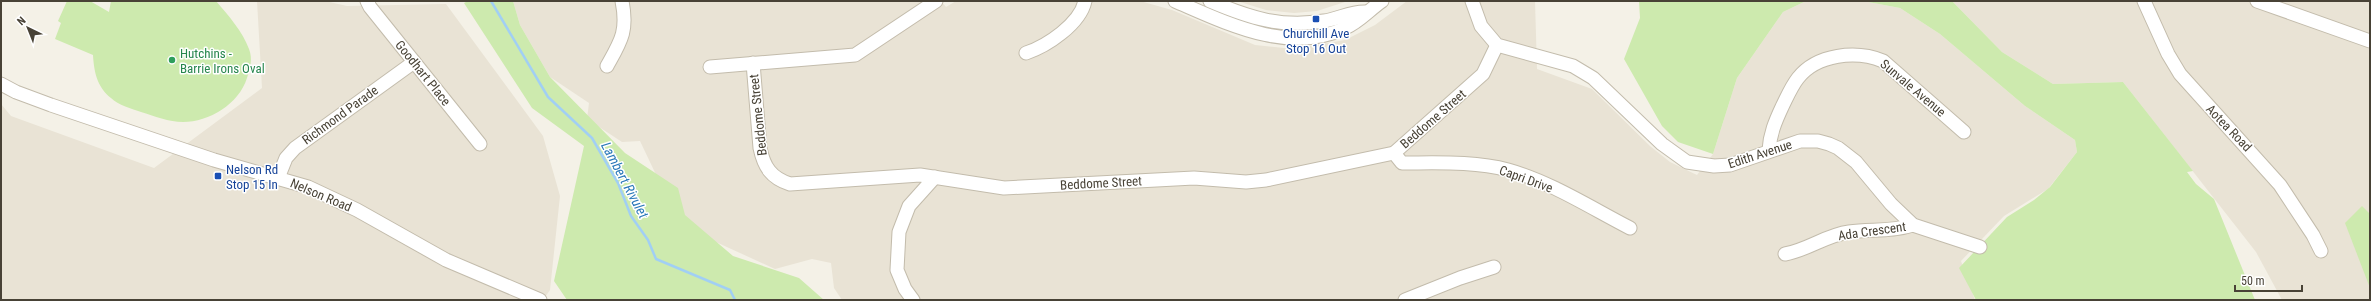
<svg xmlns="http://www.w3.org/2000/svg" width="2371" height="301" viewBox="0 0 2371 301" font-family="'Roboto Condensed',sans-serif">
<style>
.residential{fill:#e9e3d5}
.green{fill:#cdeaae}
.lines{fill:none;stroke-linecap:round;stroke-linejoin:round}
.stream{stroke:#a1cff4;stroke-width:2.5}
.minor-casing{stroke:#c3bcac;stroke-width:15}
.minor{stroke:#fff;stroke-width:13}
.transit-dot{fill:#1a4fb4;stroke:#fff;stroke-width:1.5}
.leisure-dot{fill:#2e9e5b;stroke:#fff;stroke-width:1.5}
.labels{text-anchor:middle;dominant-baseline:central;stroke-width:3;stroke-linejoin:round;paint-order:stroke}
.transit-label{font-size:13px;fill:#164399;stroke:#fff}
.leisure-label{font-size:13px;fill:#27864d;stroke:#fff;text-anchor:start}
.street-label{font-size:13px;fill:#484236;stroke:#fff}
.water-label{font-size:14px;font-style:italic;fill:#2978b9;stroke:#fff}
</style>
<rect width="100%" height="100%" fill="#f4f1e7"/>
<g class="residential">
<path d="M257,1H325L347,6L446,4L543,136L560,196L550,290L543,300H1V104L11,116L154,168L262,88Z"/>
<path d="M513,1H941L946,7L956,1H1140L1172,10L1255,45L1293,49L1345,40L1375,25L1407,1H1535L1537,69L1592,89L1650,146L1670,162L1697,175L1713,154L1737,78L1783,12L1806,1H1863L1900,8L1940,34L2025,106L2075,140L2077,152L2048,189L2004,216L1961,261L1975,300H842L834,288L831,263L812,259L775,269L705,237L669,202L640,141L622,142L587,119L589,103L550,77L520,25Z"/>
<path d="M1237,1H1348L1317,11L1294,13L1266,10Z"/>
<path d="M1952,1H2370V300H2282L2256,252L2123,82L2053,84L2002,52Z"/>
</g>
<g class="green">
<path d="M67,1H90L109,12L111,1H216C228,15 243,32 249,49C253,59 250,69 247,78C239,104 209,122 183,122C169,122 154,116 141,112C132,109 118,105 111,98C97,87 94,72 93,55L55,39L61,23L58,21Z"/>
<path d="M468,1H513L520,25L550,77L625,153L678,188L685,215L733,256L799,278L824,300H567L554,281L584,146L532,108L464,3Z"/>
<path d="M1639,1H1806L1783,12L1737,78L1713,154L1678,142L1662,126L1624,59L1640,18Z"/>
<path d="M1863,1H1952L2002,52L2053,84L2123,82L2193,171L2187,172L2196,184L2214,199L2255,300H1976L1959,268L2007,217L2034,200L2050,187L2077,152L2075,140L2025,106L1940,34L1900,8Z"/>
<path d="M2362,206L2370,214V288L2345,223Z"/>
</g>
<g class="lines">
<path class="stream" d="M491,1L548,97L592,138L618,183L631,216L648,240L656,259L730,290L735,300"/>
<defs>
<g id="minor">
<path d="M367,1L370,7L480,144"/>
<path d="M1175,1C1226,23 1289,55 1345,28C1359,22 1369,10 1382,1"/>
<path d="M1210,1C1250,18 1281,28 1324,21C1339,19 1351,11 1366,12"/>
<path d="M1472,1L1481,26L1497,45L1573,66L1593,78L1662,144L1687,162L1714,166L1730,165L1800,141H1818L1829,144L1838,148L1856,162L1891,204L1913,225L1980,247"/>
<path d="M2144,1L2168,54L2180,74L2280,185L2313,235L2321,251"/>
<path d="M2257,1L2370,41"/>
<path d="M1026,53C1047,46 1080,24 1085,1"/>
<path d="M753,63L760,148C764,167 771,178 790,184L920,175L1004,188L1194,178L1246,182L1266,180L1394,153L1483,74L1497,45"/>
<path d="M607,66C621,41 628,31 622,1"/>
<path d="M710,67L855,55L936,1"/>
<path d="M1,84L16,92L51,105L214,160L308,187L357,210L446,260L540,300"/>
<path d="M1769,150C1770,134 1775,122 1782,107C1787,97 1791,87 1798,78C1817,54 1856,50 1883,61L1964,132"/>
<path d="M1394,153L1402,163C1437,163 1475,161 1508,170C1551,182 1591,208 1630,228"/>
<path d="M278,178L286,158L295,148L414,62"/>
<path d="M1785,254C1808,250 1826,235 1849,232C1871,229 1892,232 1913,225"/>
<path d="M913,300L905,289L897,270L899,232L909,206L935,177"/>
<path d="M1405,300L1460,278L1494,267"/>
</g>
</defs>
<use href="#minor" class="minor-casing"/>
<use href="#minor" class="minor"/>
</g>
<g class="transit-dot">
<rect x="1312" y="15" width="8" height="8" rx="2"/>
<rect x="214" y="172" width="8" height="8" rx="2"/>
</g>
<circle class="leisure-dot" cx="172" cy="60" r="4"/>
<g class="labels">
<g class="transit-label">
<text x="1316" y="33">Churchill Ave<tspan x="1316" dy="15">Stop 16 Out</tspan></text>
<text x="226" y="169" text-anchor="start">Nelson Rd<tspan x="226" dy="15">Stop 15 In</tspan></text>
</g>
<g class="leisure-label">
<text x="180" y="53">Hutchins -<tspan x="180" dy="15">Barrie Irons Oval</tspan></text>
</g>
<g class="street-label">
<text transform="translate(423 73) rotate(51)">Goodhart Place</text>
<text transform="translate(1913 88) rotate(40)">Sunvale Avenue</text>
<text transform="translate(340 115) rotate(-36)">Richmond Parade</text>
<text transform="translate(758 115) rotate(-96)">Beddome Street</text>
<text transform="translate(1433 119) rotate(-41)">Beddome Street</text>
<text transform="translate(2229 128) rotate(46)">Aotea Road</text>
<text transform="translate(1760 154) rotate(-18)">Edith Avenue</text>
<text transform="translate(1526 179) rotate(20)">Capri Drive</text>
<text transform="translate(1101 183) rotate(-3)">Beddome Street</text>
<text transform="translate(321 195) rotate(23)">Nelson Road</text>
<text transform="translate(1872 231) rotate(-8)">Ada Crescent</text>
</g>
<g class="water-label">
<text transform="translate(625 180) rotate(62)">Lambert Rivulet</text>
</g>
</g>
<rect width="2371" height="301" fill="none" stroke="#484236" stroke-width="4"/>
<g transform="translate(28 28) rotate(317)" stroke="#ffffff" stroke-width="3" paint-order="stroke">
<path d="M0-3L7 15L0 10L-7 15Z" fill="#484236"/>
<text y="-6" font-size="11" font-weight="bold" text-anchor="middle" fill="#484236">N</text>
</g>
<path d="M2235 285v6h67v-6" fill="none" stroke="#484236" stroke-width="2"/>
<text x="2241" y="285" font-size="12" fill="#484236" stroke="#ffffff" stroke-width="3" paint-order="stroke">50 m</text>
</svg>
